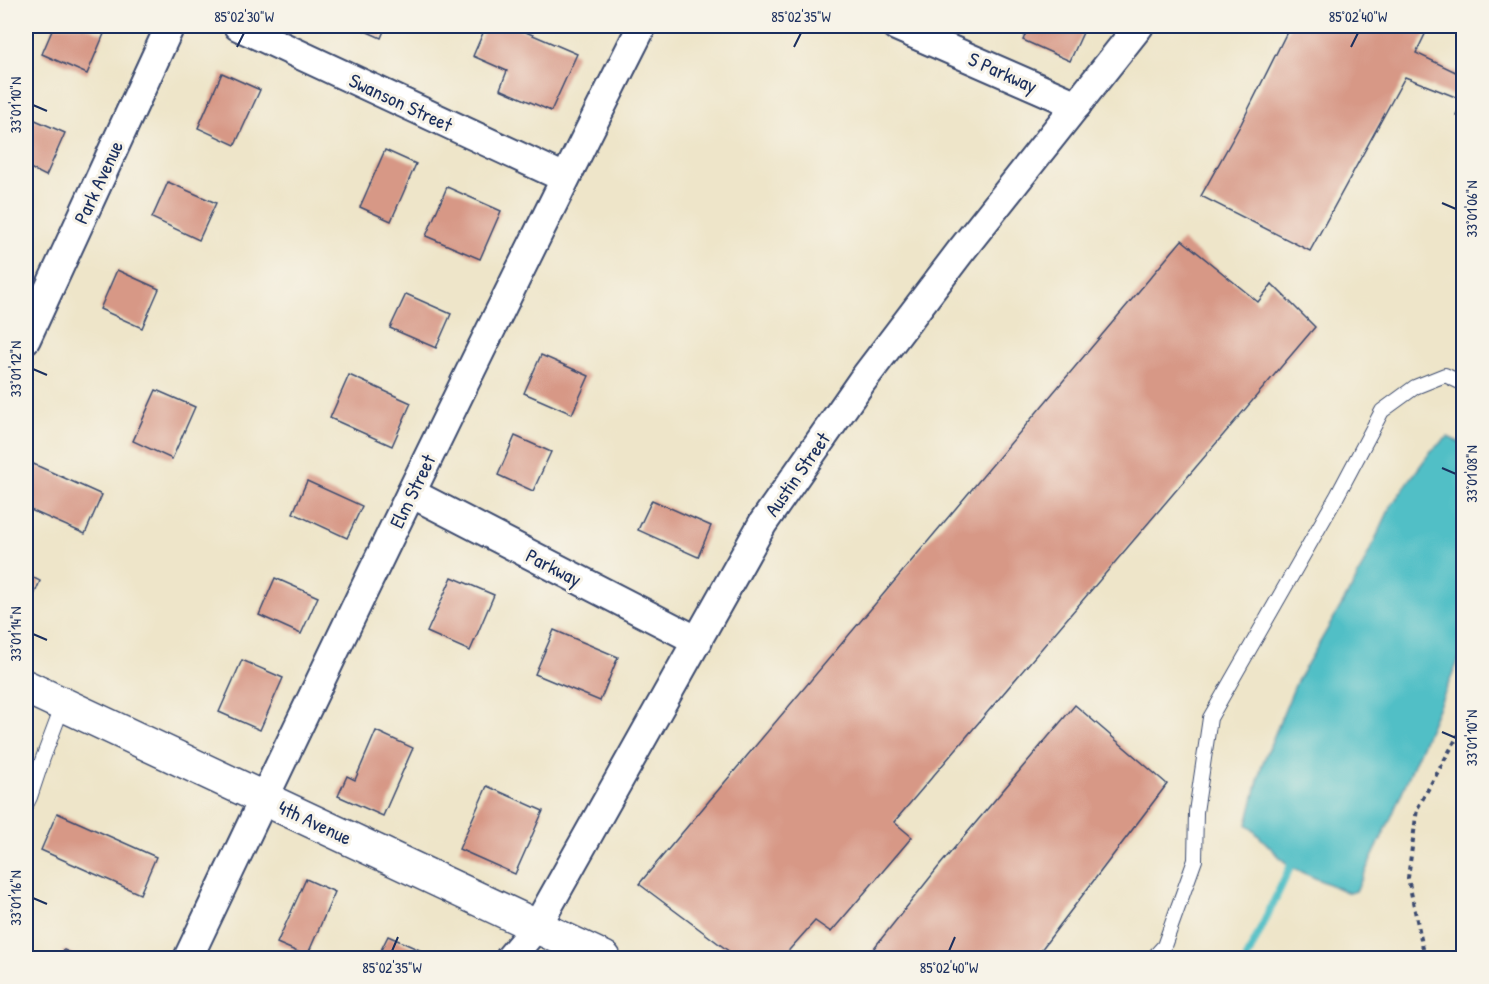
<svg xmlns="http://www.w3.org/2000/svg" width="1489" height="984" viewBox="0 0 1489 984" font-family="'Patrick Hand',sans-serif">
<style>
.water{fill:#51bfc6;stroke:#367792;stroke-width:1.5}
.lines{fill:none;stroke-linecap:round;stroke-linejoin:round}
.stream{stroke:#51bfc6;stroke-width:8}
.building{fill:#d79886}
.service-casing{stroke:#3b4a6e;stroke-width:16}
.minor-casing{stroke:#3b4a6e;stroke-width:32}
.tertiary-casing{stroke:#3b4a6e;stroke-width:36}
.path{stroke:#3b4a6e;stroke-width:4;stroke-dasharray:4.5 4.5;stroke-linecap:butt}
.service{stroke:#fff;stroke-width:14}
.minor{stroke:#fff;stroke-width:28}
.tertiary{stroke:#fff;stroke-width:33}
.ticks{fill:none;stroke:#1b2f5e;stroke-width:2}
.labels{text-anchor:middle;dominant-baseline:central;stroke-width:6;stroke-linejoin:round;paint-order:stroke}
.street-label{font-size:20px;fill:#1b2f5e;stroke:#f7f3e8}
.neatline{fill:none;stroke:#1b2f5e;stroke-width:2}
.ticks-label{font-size:15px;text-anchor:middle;fill:#1b2f5e}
</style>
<rect width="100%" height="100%" fill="#f7f3e8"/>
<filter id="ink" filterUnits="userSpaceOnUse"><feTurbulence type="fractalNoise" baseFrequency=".0167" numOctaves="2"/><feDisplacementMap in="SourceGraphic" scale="12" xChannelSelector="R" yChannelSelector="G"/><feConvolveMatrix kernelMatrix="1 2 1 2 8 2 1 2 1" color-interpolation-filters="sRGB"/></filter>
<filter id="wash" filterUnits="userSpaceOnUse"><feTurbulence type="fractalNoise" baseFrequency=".008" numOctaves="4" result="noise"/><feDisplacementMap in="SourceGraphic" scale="24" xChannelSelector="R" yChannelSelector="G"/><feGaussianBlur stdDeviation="1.35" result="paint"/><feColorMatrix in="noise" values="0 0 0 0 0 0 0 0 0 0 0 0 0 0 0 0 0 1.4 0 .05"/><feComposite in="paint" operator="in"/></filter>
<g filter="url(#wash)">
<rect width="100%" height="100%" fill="#eee5c9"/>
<path class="water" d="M1448,437L1463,444V650L1390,820L1356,891L1349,893L1290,867L1247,824L1262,765L1296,683L1355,582L1391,506L1431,451Z"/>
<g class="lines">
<path class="stream" d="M1247,958L1294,859"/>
</g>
<g id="blocks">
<g class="building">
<path d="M54,26H84L104,34L87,74L42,54Z"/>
<path d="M354,26H386L381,38Z"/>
<path d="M486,26H512L577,54L551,111L500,89L507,71L473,56Z"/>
<path d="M1029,26H1086L1070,61L1023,40Z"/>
<path d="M1290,26H1429L1416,53L1464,76V117L1456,115L1463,100L1405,77L1310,251L1201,196L1241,124Z"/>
<path d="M222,73L260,90L235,145L198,128Z"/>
<path d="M26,116L65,133L46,176L26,166Z"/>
<path d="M385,150L416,164L391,221L360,207Z"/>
<path d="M168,182L216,203L199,240L152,218Z"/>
<path d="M447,187L501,211L480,259L426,236Z"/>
<path d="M1182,240L1258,302L1272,284L1315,327L894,822L912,837L831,932L815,921L782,958H738L639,884Z"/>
<path d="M117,270L159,289L142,328L100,309Z"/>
<path d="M406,294L451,314L436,348L390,328Z"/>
<path d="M541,355L589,376L572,414L524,393Z"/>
<path d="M349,375L411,403L392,446L330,418Z"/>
<path d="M156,390L195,407L172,459L133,441Z"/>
<path d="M515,436L551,452L533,491L498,475Z"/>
<path d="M29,462L102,495L85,534L26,508V471Z"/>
<path d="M307,481L362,506L347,538L293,513Z"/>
<path d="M652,500L711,526L698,557L638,530Z"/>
<path d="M26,574L40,581L26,614Z"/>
<path d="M452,577L494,595L470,651L427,632Z"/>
<path d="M275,578L318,597L301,634L259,615Z"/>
<path d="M554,630L618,657L600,701L535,674Z"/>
<path d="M242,660L283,678L260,730L219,712Z"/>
<path d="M1075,705L1167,784L1041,950L1049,958H866L940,865Z"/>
<path d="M376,731L413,748L383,816L338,796L347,776L355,780Z"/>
<path d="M487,786L543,811L515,874L459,849Z"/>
<path d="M57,813L156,857L140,894L41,850Z"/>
<path d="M306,879L335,892L307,956L277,943Z"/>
<path d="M388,936L424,952L422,958H377Z"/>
<path d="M64,950L83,958H60Z"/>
</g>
</g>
</g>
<g filter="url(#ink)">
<use href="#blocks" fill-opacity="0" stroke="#3b4a6e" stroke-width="1.5"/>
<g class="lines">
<defs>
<g id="service">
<path d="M26,805L30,797L43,758L63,705"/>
<path d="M1153,958L1164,946L1195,860L1196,812L1210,718L1337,496L1382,411L1415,387L1445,375L1464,384"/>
</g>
<g id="minor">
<path d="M238,26L565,178"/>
<path d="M896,26L1077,105"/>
<path d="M26,339L170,26"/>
<path d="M411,493L698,641"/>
<path d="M188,958C336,646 486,334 642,26"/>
<path d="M510,958L537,926L763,523L862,381L960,252L1139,26"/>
</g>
<path id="tertiary" d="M26,687L604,958"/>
</defs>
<use href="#service" class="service-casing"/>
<use href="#minor" class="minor-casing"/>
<use href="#tertiary" class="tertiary-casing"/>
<path class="path" d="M1425,958L1408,878L1417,809L1464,725"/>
<use href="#service" class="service"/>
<use href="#minor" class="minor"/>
<use href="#tertiary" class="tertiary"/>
</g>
</g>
<path class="ticks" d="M237,47L244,33M794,47L801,33M1351,47L1358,33M33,105L47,111M1442,203L1456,209M33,369L47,375M1442,468L1456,474M33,634L47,640M1442,732L1456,738M33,898L47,904M392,951L398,937M949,951L955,937"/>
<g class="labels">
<g class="street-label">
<text transform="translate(1003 72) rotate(24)">S Parkway</text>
<text transform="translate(401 102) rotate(25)">Swanson Street</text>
<text transform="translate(98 182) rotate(-65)">Park Avenue</text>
<text transform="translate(797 474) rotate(-55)">Austin Street</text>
<text transform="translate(412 491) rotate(-64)">Elm Street</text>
<text transform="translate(554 567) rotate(27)">Parkway</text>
<text transform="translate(315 822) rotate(25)">4th Avenue</text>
</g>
</g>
<rect width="1489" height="984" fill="none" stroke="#f7f3e8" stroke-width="66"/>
<rect x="33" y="33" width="1423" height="918" class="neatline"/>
<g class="ticks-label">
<text x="244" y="22">85°02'30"W</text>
<text x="801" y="22">85°02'35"W</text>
<text x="1358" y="22">85°02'40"W</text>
<text transform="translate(16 105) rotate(-90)" y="5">33°01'10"N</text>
<text transform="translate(1472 209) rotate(-90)" y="5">33°01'06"N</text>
<text transform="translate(16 369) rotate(-90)" y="5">33°01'12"N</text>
<text transform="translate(1472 474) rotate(-90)" y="5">33°01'08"N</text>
<text transform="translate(16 634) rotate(-90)" y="5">33°01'14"N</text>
<text transform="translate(1472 738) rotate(-90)" y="5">33°01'10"N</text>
<text transform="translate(16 898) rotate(-90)" y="5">33°01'16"N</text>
<text x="392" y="973">85°02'35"W</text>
<text x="949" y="973">85°02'40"W</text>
</g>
</svg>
